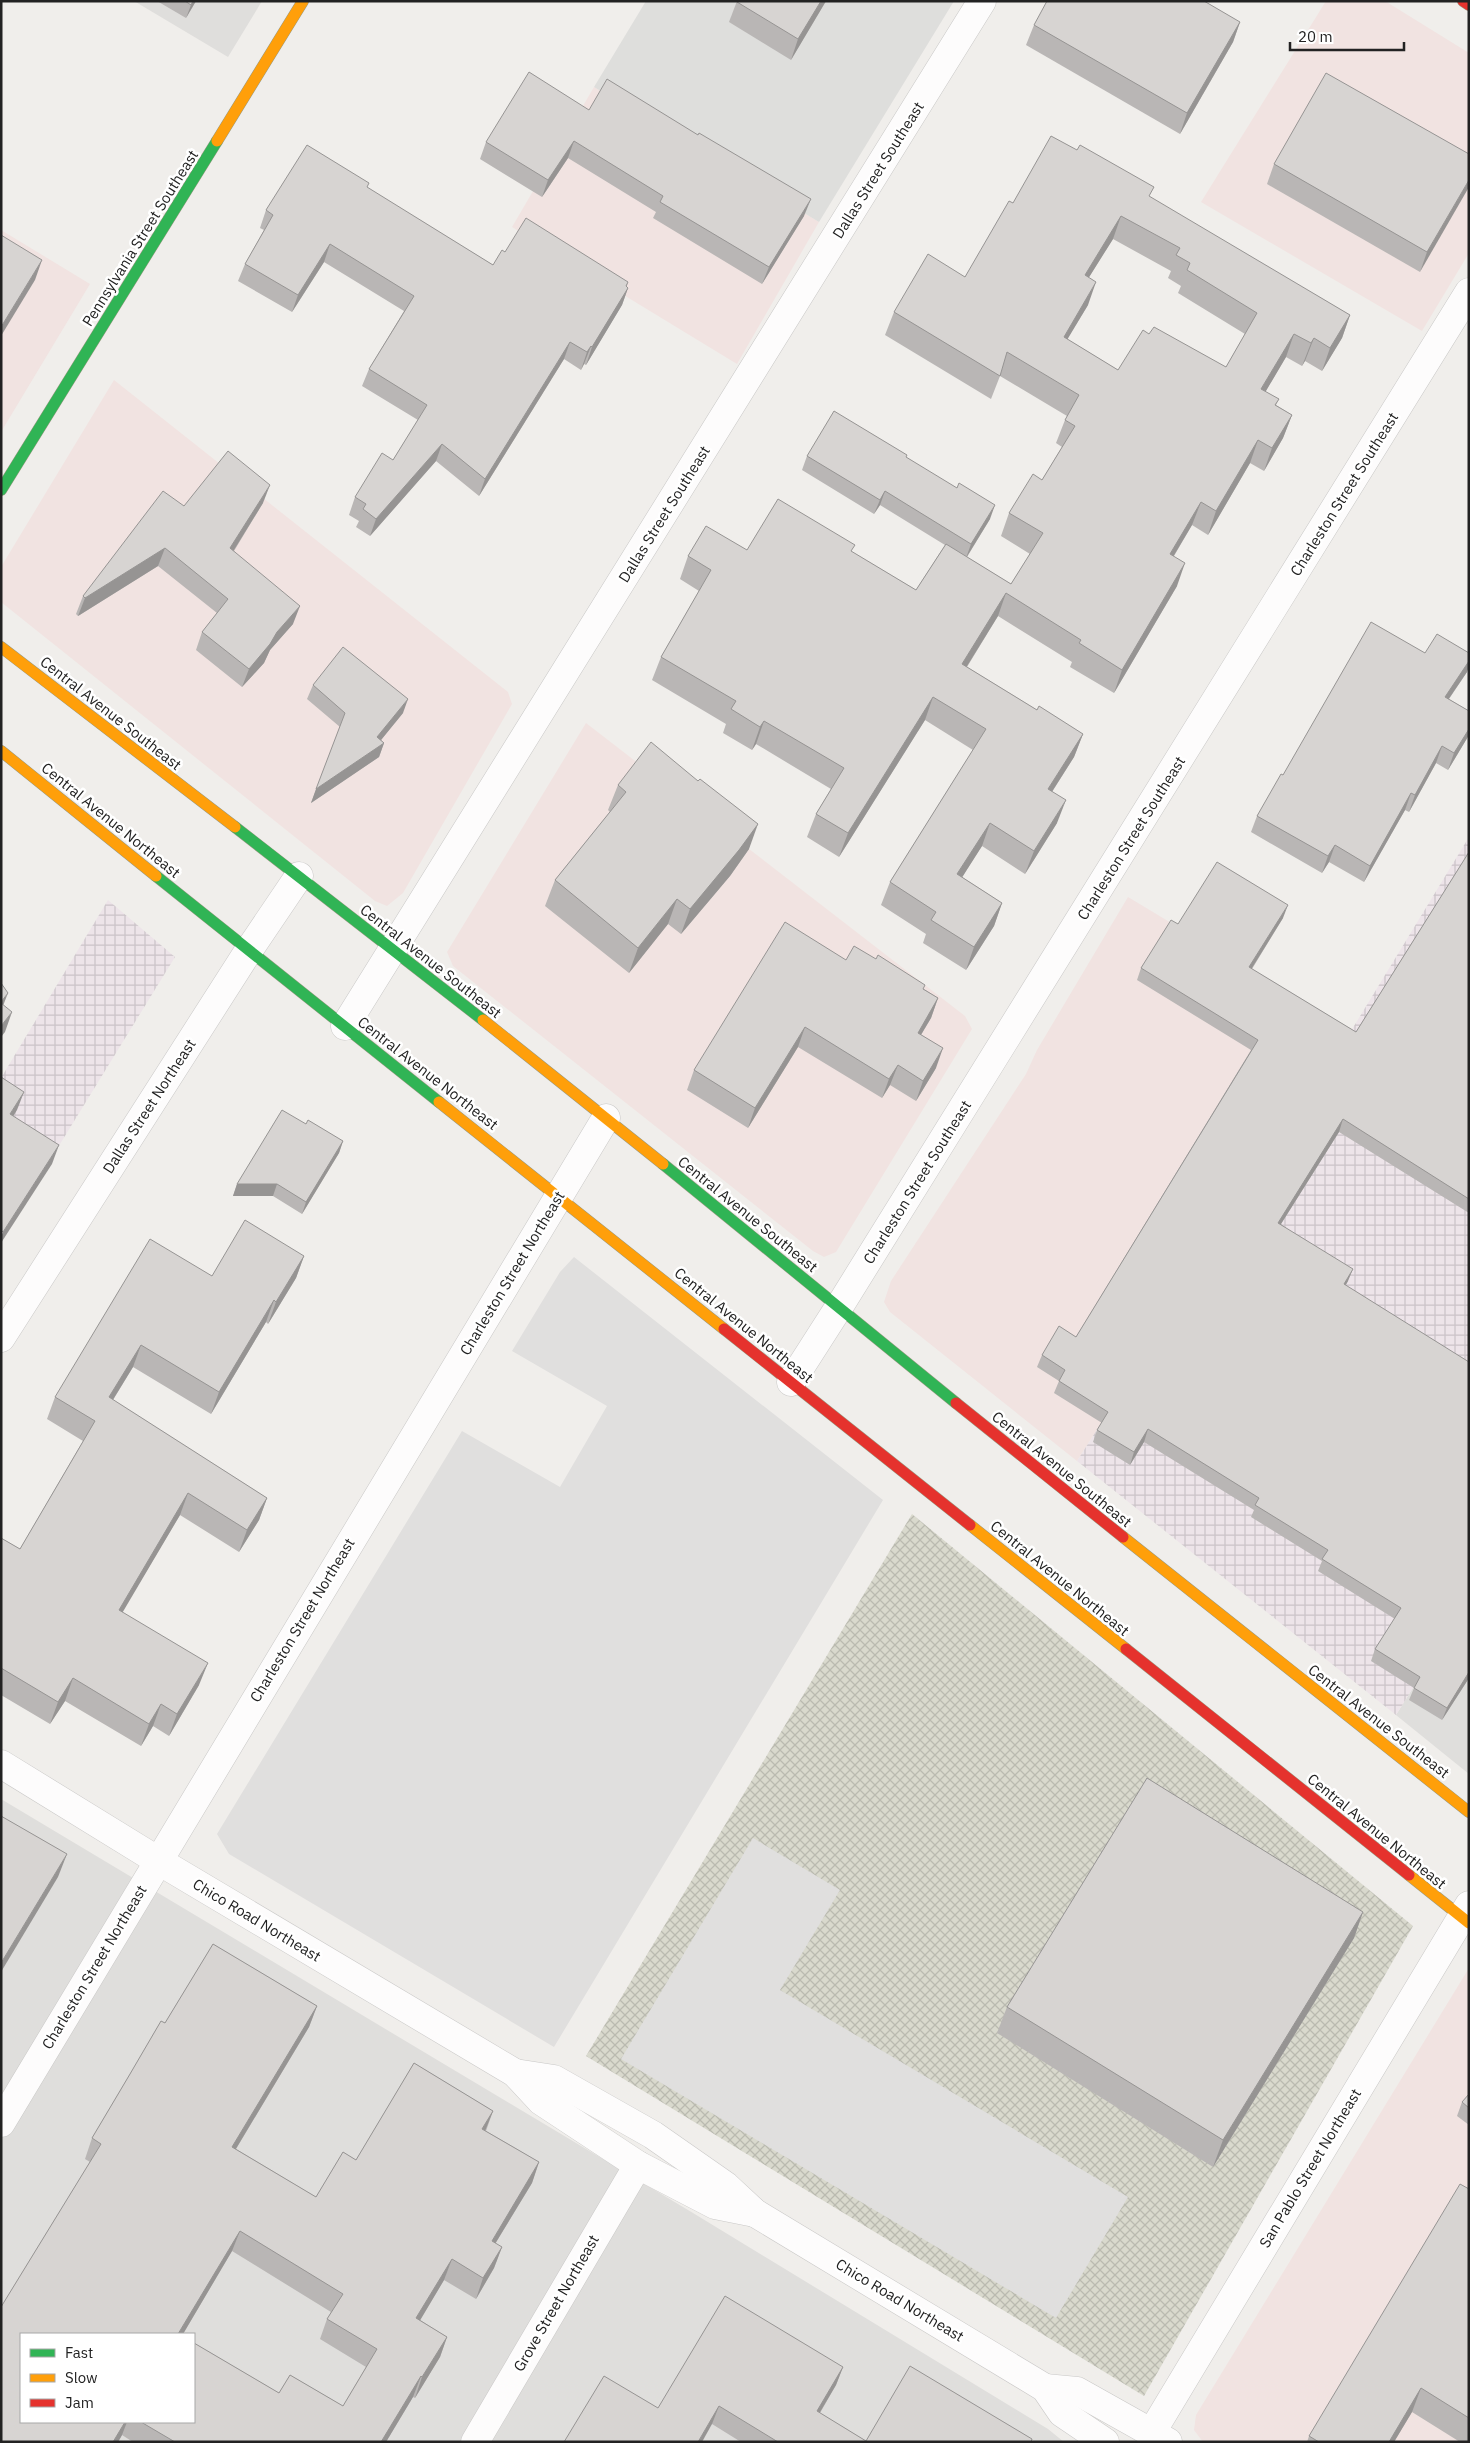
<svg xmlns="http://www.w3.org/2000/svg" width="1470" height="2443" viewBox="0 0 1470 2443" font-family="'IBM Plex Sans',sans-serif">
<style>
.residential{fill:#dfdedc;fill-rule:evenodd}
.commercial{fill:#f1e3e1}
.industrial{fill:url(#industrial-grid)}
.religious{fill:#dededc}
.construction{fill:url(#construction-cross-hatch)}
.parking{fill:#e0dfde}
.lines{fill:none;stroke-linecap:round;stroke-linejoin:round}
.street-casing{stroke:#c9c8c7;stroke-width:29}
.fast-casing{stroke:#999a82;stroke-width:12}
.slow-casing{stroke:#999a82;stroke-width:12}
.jam-casing{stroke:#999a82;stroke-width:12}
.street{stroke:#fdfcfc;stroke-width:28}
.fast{stroke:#30b455;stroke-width:11}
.slow{stroke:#ff9f0a;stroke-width:11}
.jam{stroke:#e5322d;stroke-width:11}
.wall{fill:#b9b6b5;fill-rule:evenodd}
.shaded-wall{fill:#969493}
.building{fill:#d7d4d2;stroke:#969493;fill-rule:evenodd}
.labels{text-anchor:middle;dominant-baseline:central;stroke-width:5;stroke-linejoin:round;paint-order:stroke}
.street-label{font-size:15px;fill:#222;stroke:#fff}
</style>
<defs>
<pattern id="industrial-grid" width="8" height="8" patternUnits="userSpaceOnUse" patternTransform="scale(1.25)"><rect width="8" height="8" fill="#ede4e9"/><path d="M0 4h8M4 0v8" fill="none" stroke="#cbc3c8"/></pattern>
<pattern id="construction-cross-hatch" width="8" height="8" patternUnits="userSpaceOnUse" patternTransform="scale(1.25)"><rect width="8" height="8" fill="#d9d9cd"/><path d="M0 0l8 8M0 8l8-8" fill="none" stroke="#babab0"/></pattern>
</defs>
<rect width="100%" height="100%" fill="#f0eeeb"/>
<g class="residential">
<path d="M134,1H262L228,57Z"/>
<path d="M1469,1598V1774L1396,1715Z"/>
<path d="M1,1799L693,2213L1048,2429L1064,2442H1ZM21,2334H194V2422H21Z"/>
</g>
<g class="commercial">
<path d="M1326,1H1385L1469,53V253L1422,331L1201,202Z"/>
<path d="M594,87L819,222L737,364L512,227Z"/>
<path d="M1,230L90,284L1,432Z"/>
<path d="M114,380L508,692L512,704L403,893L387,906L375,901L1,602V567Z"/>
<path d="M586,723L965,1016L972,1029L836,1252L824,1257L813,1251L453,966L447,952Z"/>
<path d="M1128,897L1351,1031L1077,1461L890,1312L884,1302L891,1281L1026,1074L1037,1050Z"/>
<path d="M1469,1968V2442H1203L1194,2430L1196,2415Z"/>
</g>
<g class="industrial">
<path d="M1469,837V1598L1396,1715L1077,1461L1351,1031Z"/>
<path d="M108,900L175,957L1,1240V1078Z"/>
</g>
<path class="religious" d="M646,1H954L819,222L594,87Z"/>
<path class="construction" d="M912,1514L1413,1926L1144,2396L586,2056Z"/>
<g class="parking">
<path d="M574,1257L883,1500L554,2047L229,1854L217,1834L462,1431L560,1487L607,1406L512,1351L560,1272Z"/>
<path d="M753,1838L840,1890L780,1990L1128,2197L1056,2318L621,2059Z"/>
</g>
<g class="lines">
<defs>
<g id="street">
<path d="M345,1026L982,1"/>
<path d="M1,1338L249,950L299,876"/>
<path d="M791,1382L839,1307L1469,292"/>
<path d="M1,1764L157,1860L515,2073L541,2101L638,2165L715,2205L755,2213"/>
<path d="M515,2073L554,2079L653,2135L726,2186L755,2213L1045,2388L1062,2413L1105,2442"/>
<path d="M1,2123L606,1118"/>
<path d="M1045,2388L1077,2391L1168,2442"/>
<path d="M1152,2432L1469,1905"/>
<path d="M475,2442L638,2165"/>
</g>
<g id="fast">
<path d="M1,490L217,141"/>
<path d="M235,827L483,1020"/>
<path d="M156,876L439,1102"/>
<path d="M663,1164L956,1403"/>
</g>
<g id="slow">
<path d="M217,141L303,1"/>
<path d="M1,647L235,827"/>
<path d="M1,751L156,876"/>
<path d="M483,1020L663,1164"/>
<path d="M439,1102L724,1329"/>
<path d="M970,1525L1126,1649"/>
<path d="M1123,1537L1469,1812"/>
<path d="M1409,1875L1469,1923"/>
</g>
<g id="jam">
<path d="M1463,1L1469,5"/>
<path d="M724,1329L970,1525"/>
<path d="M956,1403L1123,1537"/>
<path d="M1126,1649L1409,1875"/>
</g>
</defs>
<use href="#street" class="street-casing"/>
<use href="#fast" class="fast-casing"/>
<use href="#slow" class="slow-casing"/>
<use href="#jam" class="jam-casing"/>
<use href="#street" class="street"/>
<use href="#fast" class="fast"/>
<use href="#slow" class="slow"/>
<use href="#jam" class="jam"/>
</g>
<g class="wall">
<path d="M157,1H196L186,18Z"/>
<path d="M737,1H826L791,60L729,22Z"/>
<path d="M1240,22L1233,42L1180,134L1026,45L1034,25Z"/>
<path d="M589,110L804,216L762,284L653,218L656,212L568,158L542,197L480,159L486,142Z"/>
<path d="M1469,154L1420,272L1267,184L1274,164Z"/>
<path d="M367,188L493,265L505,252L628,288L622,305L586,365L584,364L581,370L564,359L479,496L436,461L370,536L356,527L359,521L349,515L355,497L393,460L418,420L362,386L369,369L404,311L324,262L292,312L238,281L245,264L264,230L260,228L266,210Z"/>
<path d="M1150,198L1350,315L1342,338L1322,371L1305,361L1302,366L1286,357L1265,392L1279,399L1276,405L1292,415L1283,438L1264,471L1250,463L1208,535L1192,525L1174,556L1177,586L1114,693L1070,667L1072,662L998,616L967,667L1037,710L1083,734L1074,757L1052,792L1057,823L1025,874L982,846L962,877L1002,903L994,926L966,970L923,943L926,934L881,905L890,882L973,750L925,720L839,857L807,837L816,814L831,789L756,744L752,750L723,733L726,724L652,680L661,657L699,591L680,579L688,556L747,550L852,552L916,590L945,545L880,505L874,514L802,470L807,456L906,457L990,519L967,557L1011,584L1030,554L1001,536L1009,513L1042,480L1062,447L1056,443L1065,420L1067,416L1000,376L991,399L885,335L894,312L965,277L1013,203ZM1113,239L1171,271L1168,278L1181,286L1178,293L1245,334L1226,367L1149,334L1118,370L1067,339L1088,305L1089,277Z"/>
<path d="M263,503L234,551L293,624L270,650L264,663L242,687L196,650L202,632L217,613L158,566L78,616L76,614L83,596L184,506Z"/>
<path d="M1425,653H1469V666L1467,672L1449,699L1469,711V735L1448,770L1436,763L1409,812L1405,810L1364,882L1329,862L1322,873L1251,832L1257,816L1283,775Z"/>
<path d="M313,685L403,713L381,740L384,743L379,757L311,803L340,727L307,699Z"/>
<path d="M618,785L749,849L730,876L681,934L668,924L629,973L545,906L555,880L610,812L608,810Z"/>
<path d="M1469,852V1213L1339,1132L1281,1224L1348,1281L1346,1285L1469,1678L1442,1720L1409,1700L1414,1688L1371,1661L1375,1649L1395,1619L1318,1571L1322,1561L1251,1517L1254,1510L1144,1442L1130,1465L1093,1442L1097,1430L1102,1423L1054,1393L1059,1381L1037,1367L1042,1355L1076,1337L1251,1050L1137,980L1141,968L1178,924L1283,918L1252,969L1356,1032Z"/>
<path d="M846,960L924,989L938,998L931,1018L921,1035L936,1068L916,1101L890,1085L882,1098L798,1047L748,1128L687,1090L694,1070Z"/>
<path d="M306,1124L343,1141L339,1153L302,1214L273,1196H233L237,1184Z"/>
<path d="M304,1256L296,1278L268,1324L266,1322L211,1414L133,1367L113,1400L267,1498L259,1520L239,1552L180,1515L122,1612L199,1685L169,1736L153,1726L141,1746L65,1701L50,1724L1,1695V1538L20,1549L83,1441L47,1419L55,1397L212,1276Z"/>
<path d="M1363,1912L1354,1938L1213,2167L997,2033L1007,2007Z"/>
<path d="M213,1944L317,2006L309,2027L236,2149L316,2197L343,2152L356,2160L414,2063L493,2111L486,2131L539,2162L532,2183L495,2244L502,2247L494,2268L476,2299L444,2280L420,2320L447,2337L440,2357L415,2398L413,2397L386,2442H133L122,2435L118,2442H1V2307L90,2162L85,2159L92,2138L130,2074L161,2021L165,2023ZM232,2251L331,2312L327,2319L320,2339L366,2367L343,2406L290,2375L279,2393L194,2343V2422H21V2334H183Z"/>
<path d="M1469,2094V2125L1457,2116L1462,2102Z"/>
<path d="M1469,2189V2442H1460L1412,2412L1394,2442H1307L1309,2436Z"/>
<path d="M843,2367L836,2385L820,2413L866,2441L1032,2439V2442H741L712,2424L658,2408Z"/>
</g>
<g class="shaded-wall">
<path d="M193,1H196L186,18L191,5Z"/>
<path d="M821,1H826L791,60L798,39Z"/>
<path d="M1240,22L1233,42L1180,134L1187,113Z"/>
<path d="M574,141L568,158L542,197L548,180Z"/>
<path d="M1469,180V187L1420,272L1427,252Z"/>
<path d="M811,199L804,216L762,284L769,267Z"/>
<path d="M1121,216L1113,239L1076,298L1085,275Z"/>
<path d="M330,244L324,262L292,312L298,295Z"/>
<path d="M42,260L35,280L1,336V327Z"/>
<path d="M628,282L623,297L628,288L622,305L586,365L592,347Z"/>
<path d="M1096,282L1088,305L1055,360L1064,337Z"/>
<path d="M1350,315L1342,338L1322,371L1330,348Z"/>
<path d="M1294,334L1286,357L1253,413L1261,389Z"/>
<path d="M1314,338L1305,361L1302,366L1311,343Z"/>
<path d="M570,342L564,359L479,496L485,479Z"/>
<path d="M591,346L584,364L581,370L587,352Z"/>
<path d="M1292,415L1283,438L1264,471L1272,448Z"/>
<path d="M1258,440L1250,463L1208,535L1216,511Z"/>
<path d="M442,444L436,461L370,536L376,519Z"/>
<path d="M270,485L263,503L224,566L230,548Z"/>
<path d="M885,491L880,505L874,514L880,500Z"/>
<path d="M1201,502L1192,525L1161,577L1170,554Z"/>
<path d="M995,505L990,519L966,558L971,544Z"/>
<path d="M165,548L158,566L78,616L85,598Z"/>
<path d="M1185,563L1177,586L1114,693L1122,670Z"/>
<path d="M1006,593L998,616L954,687L962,664Z"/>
<path d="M300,606L293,624L270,650L264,663L242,687L249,669L277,632Z"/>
<path d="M1469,661V666L1467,672L1439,713L1445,697Z"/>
<path d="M933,697L925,720L839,857L848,833Z"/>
<path d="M408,699L403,713L372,751L377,737Z"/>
<path d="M764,721L756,744L752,750L760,727Z"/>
<path d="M1469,729V735L1448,770L1454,753Z"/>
<path d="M1083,734L1074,757L1039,812L1048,789Z"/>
<path d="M384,743L379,757L311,803L316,789Z"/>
<path d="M1442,746L1436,763L1409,812L1415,795Z"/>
<path d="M1411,793L1405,810L1364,882L1370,866Z"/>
<path d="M1066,800L1057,823L1025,874L1034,851Z"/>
<path d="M990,823L982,846L949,898L957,874Z"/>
<path d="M758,824L749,849L730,876L681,934L690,909Z"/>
<path d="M1335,845L1329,862L1322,873L1328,856Z"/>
<path d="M677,899L668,924L629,973L638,948Z"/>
<path d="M1002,903L994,926L966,970L974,947Z"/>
<path d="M1288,905L1283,918L1245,979L1249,967Z"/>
<path d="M8,993L1,1011V1002Z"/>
<path d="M938,998L931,1018L910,1053L918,1033Z"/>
<path d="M12,1012L5,1032L1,1037V1026Z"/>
<path d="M805,1027L798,1047L748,1128L755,1108Z"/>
<path d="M943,1048L936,1068L916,1101L923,1081Z"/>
<path d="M898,1065L890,1085L882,1098L889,1079Z"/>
<path d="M24,1092L17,1110L3,1133L10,1114Z"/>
<path d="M1343,1119L1339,1132L1274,1235L1278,1223Z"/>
<path d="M343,1141L339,1153L302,1214L306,1202Z"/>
<path d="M59,1145L52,1164L1,1243V1237L3,1232Z"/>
<path d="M237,1184H277L273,1196H233Z"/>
<path d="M304,1256L296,1278L268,1324L276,1302Z"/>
<path d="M1353,1269L1348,1281L1339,1296L1344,1284Z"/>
<path d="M274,1300L266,1322L211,1414L219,1392Z"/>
<path d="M141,1345L133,1367L101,1419L109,1397Z"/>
<path d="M1148,1429L1144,1442L1130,1465L1134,1452Z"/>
<path d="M188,1493L180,1515L111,1632L119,1610Z"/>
<path d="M267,1498L259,1520L239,1552L247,1530Z"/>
<path d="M208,1663L199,1685L169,1736L177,1714Z"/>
<path d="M1469,1672V1678L1442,1720L1447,1708Z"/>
<path d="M73,1678L65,1701L50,1724L58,1702Z"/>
<path d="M161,1704L153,1726L141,1746L149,1724Z"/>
<path d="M67,1854L58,1877L1,1972V1963Z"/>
<path d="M1363,1912L1354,1938L1213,2167L1223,2140Z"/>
<path d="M317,2006L309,2027L225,2167L232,2147Z"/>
<path d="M493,2111L485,2131L482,2129Z"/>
<path d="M539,2162L532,2183L484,2262L492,2241Z"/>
<path d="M240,2231L232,2251L183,2334H178Z"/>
<path d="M502,2247L494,2268L476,2299L483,2278Z"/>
<path d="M452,2259L444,2280L409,2339L416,2318Z"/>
<path d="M447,2337L440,2357L415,2398L422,2377Z"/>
<path d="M843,2367L836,2385L810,2429L817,2411Z"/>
<path d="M421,2376L413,2397L386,2442H381Z"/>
<path d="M1421,2388L1412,2412L1394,2442H1389Z"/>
<path d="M719,2406L712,2424L702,2442H698Z"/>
<path d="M125,2422H127L122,2435L118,2442H113Z"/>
</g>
<g class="building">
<path d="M185,1H193L191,5Z"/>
<path d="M737,1H821L798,39L737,2Z"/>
<path d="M1047,1H1204L1240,22L1187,113L1034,25Z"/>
<path d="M529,72L589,110L607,79L698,135L699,133L811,199L769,267L660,202L663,196L574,141L548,180L486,142Z"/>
<path d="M1326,73L1469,154V180L1427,252L1274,164Z"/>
<path d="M1051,136L1077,150L1080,145L1154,187L1149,196L1350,315L1330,348L1314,338L1311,343L1294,334L1261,389L1279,399L1275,405L1292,415L1272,448L1258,440L1216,511L1201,502L1170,554L1185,563L1122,670L1079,643L1081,640L1006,593L962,664L1037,710L1039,706L1083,734L1048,789L1066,800L1034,851L990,823L957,874L1002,903L974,947L931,920L936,912L890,882L986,729L933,697L848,833L816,814L844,768L764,721L760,727L731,709L736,701L661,657L711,570L688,556L706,526L747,550L778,499L855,545L851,551L916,590L946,544L1011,584L1043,533L1009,513L1033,474L1042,480L1075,426L1065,420L1079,395L1007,352L1000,376L894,312L928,254L965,277L1009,201L1013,203ZM1121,216L1180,248L1176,255L1190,263L1187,270L1257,313L1226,367L1154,327L1149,334L1143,330L1118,370L1064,337L1096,282L1085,275Z"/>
<path d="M307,145L369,183L367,187L493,265L502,250L505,252L526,218L628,282L626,286L628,288L592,347L591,346L587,352L570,342L485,479L442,444L376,519L363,509L366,504L355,497L382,453L393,460L427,405L369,369L414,296L330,244L298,295L245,264L273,215L266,210Z"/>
<path d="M1,235L42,260L1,327Z"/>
<path d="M834,411L907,455L906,457L957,488L959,483L995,505L971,544L885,491L880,500L807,456Z"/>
<path d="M228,451L270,485L230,548L300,606L277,632L270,644L249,669L202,632L228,599L165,548L85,598L83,596L163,491L184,506Z"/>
<path d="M1371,622L1425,653L1437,634L1469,653V661L1445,697L1469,711V729L1454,753L1442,746L1415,795L1411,793L1370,866L1335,845L1328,856L1257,816L1281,774L1283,775Z"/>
<path d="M343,647L408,699L377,737L384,743L316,789L345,713L313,685Z"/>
<path d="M651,742L698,781L700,779L758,824L739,850L690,909L677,899L638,948L555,880L626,792L618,785Z"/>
<path d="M1469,852V1199L1343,1119L1278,1223L1353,1269L1344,1284L1469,1362V1672L1447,1708L1414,1688L1420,1677L1375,1649L1401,1608L1322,1559L1328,1550L1255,1505L1259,1498L1148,1429L1134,1452L1097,1430L1108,1412L1059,1381L1065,1370L1042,1355L1059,1326L1076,1337L1258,1040L1141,968L1171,920L1178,924L1217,862L1288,905L1249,967L1356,1032Z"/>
<path d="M785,922L846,960L854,946L876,959L878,955L925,985L923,989L938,998L918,1033L943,1048L923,1081L898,1065L889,1079L805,1027L755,1108L694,1070Z"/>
<path d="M1,983L8,993L1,1002Z"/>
<path d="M1,1003L12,1012L1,1026Z"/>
<path d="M1,1077L24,1092L10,1114L59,1145L3,1232L1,1230Z"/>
<path d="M282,1110L306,1124L308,1120L343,1141L306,1202L277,1184H237Z"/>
<path d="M245,1220L304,1256L276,1302L274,1300L219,1392L141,1345L109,1397L267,1498L247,1530L188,1493L119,1610L208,1663L177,1714L161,1704L149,1724L73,1678L58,1702L1,1668V1538L20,1549L95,1421L55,1397L150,1239L212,1276Z"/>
<path d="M1147,1778L1363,1912L1223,2140L1007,2007Z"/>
<path d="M1,1816L67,1854L1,1963Z"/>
<path d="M213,1944L317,2006L232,2147L316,2197L343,2152L356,2160L414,2063L493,2111L482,2129L539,2162L492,2241L502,2247L483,2278L452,2259L416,2318L447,2337L422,2377L421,2376L381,2442H175L141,2422H194V2343L279,2393L290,2375L343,2406L377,2349L327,2319L343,2294L240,2231L178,2334H179H21V2422H125L113,2442H1V2307L101,2144L92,2138L130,2074L161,2021L165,2023Z"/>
<path d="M1469,2094V2108L1462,2102Z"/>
<path d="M1460,2184L1469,2189V2418L1421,2388L1389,2442H1319L1309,2436Z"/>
<path d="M725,2296L843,2367L817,2411L866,2441L910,2366L1032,2439L1031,2442H778L719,2406L698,2442H564L604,2376L658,2408Z"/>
</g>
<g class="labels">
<g class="street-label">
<text transform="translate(878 170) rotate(-58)">Dallas Street Southeast</text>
<text transform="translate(140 238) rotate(-58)">Pennsylvania Street Southeast</text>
<text transform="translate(1344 494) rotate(-58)">Charleston Street Southeast</text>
<text transform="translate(664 514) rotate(-58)">Dallas Street Southeast</text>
<text transform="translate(111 713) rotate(38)">Central Avenue Southeast</text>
<text transform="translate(111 820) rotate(39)">Central Avenue Northeast</text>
<text transform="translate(1131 838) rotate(-58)">Charleston Street Southeast</text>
<text transform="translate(431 961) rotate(38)">Central Avenue Southeast</text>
<text transform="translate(428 1073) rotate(38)">Central Avenue Northeast</text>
<text transform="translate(149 1106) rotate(-57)">Dallas Street Northeast</text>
<text transform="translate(917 1182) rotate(-58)">Charleston Street Southeast</text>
<text transform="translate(748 1214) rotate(39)">Central Avenue Southeast</text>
<text transform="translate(512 1273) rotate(-59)">Charleston Street Northeast</text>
<text transform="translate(744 1325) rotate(39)">Central Avenue Northeast</text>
<text transform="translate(1062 1469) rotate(39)">Central Avenue Southeast</text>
<text transform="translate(1060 1578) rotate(39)">Central Avenue Northeast</text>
<text transform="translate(302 1620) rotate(-59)">Charleston Street Northeast</text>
<text transform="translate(1379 1721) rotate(38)">Central Avenue Southeast</text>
<text transform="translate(1377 1831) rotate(39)">Central Avenue Northeast</text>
<text transform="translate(257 1920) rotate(31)">Chico Road Northeast</text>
<text transform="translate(94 1967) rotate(-59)">Charleston Street Northeast</text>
<text transform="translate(1310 2168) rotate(-59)">San Pablo Street Northeast</text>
<text transform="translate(900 2300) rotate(31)">Chico Road Northeast</text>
<text transform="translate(556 2303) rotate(-60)">Grove Street Northeast</text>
</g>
</g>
<rect width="1470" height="2443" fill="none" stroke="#222222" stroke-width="5"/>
<rect x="20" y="2333" width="175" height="90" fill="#ffffff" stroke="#a7a7a7"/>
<rect x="30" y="2349" width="25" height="8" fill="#30b455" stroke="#a7a7a7"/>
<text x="65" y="2358" font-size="15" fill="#222222">Fast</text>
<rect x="30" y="2374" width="25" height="8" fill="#ff9f0a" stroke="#a7a7a7"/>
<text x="65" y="2383" font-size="15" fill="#222222">Slow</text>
<rect x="30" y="2399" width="25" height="8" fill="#e5322d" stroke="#a7a7a7"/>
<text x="65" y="2408" font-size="15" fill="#222222">Jam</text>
<path d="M1290 42v8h114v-8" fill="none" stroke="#222222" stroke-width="2.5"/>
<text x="1298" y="42" font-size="15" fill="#222222" stroke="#ffffff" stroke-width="4" paint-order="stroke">20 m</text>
</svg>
